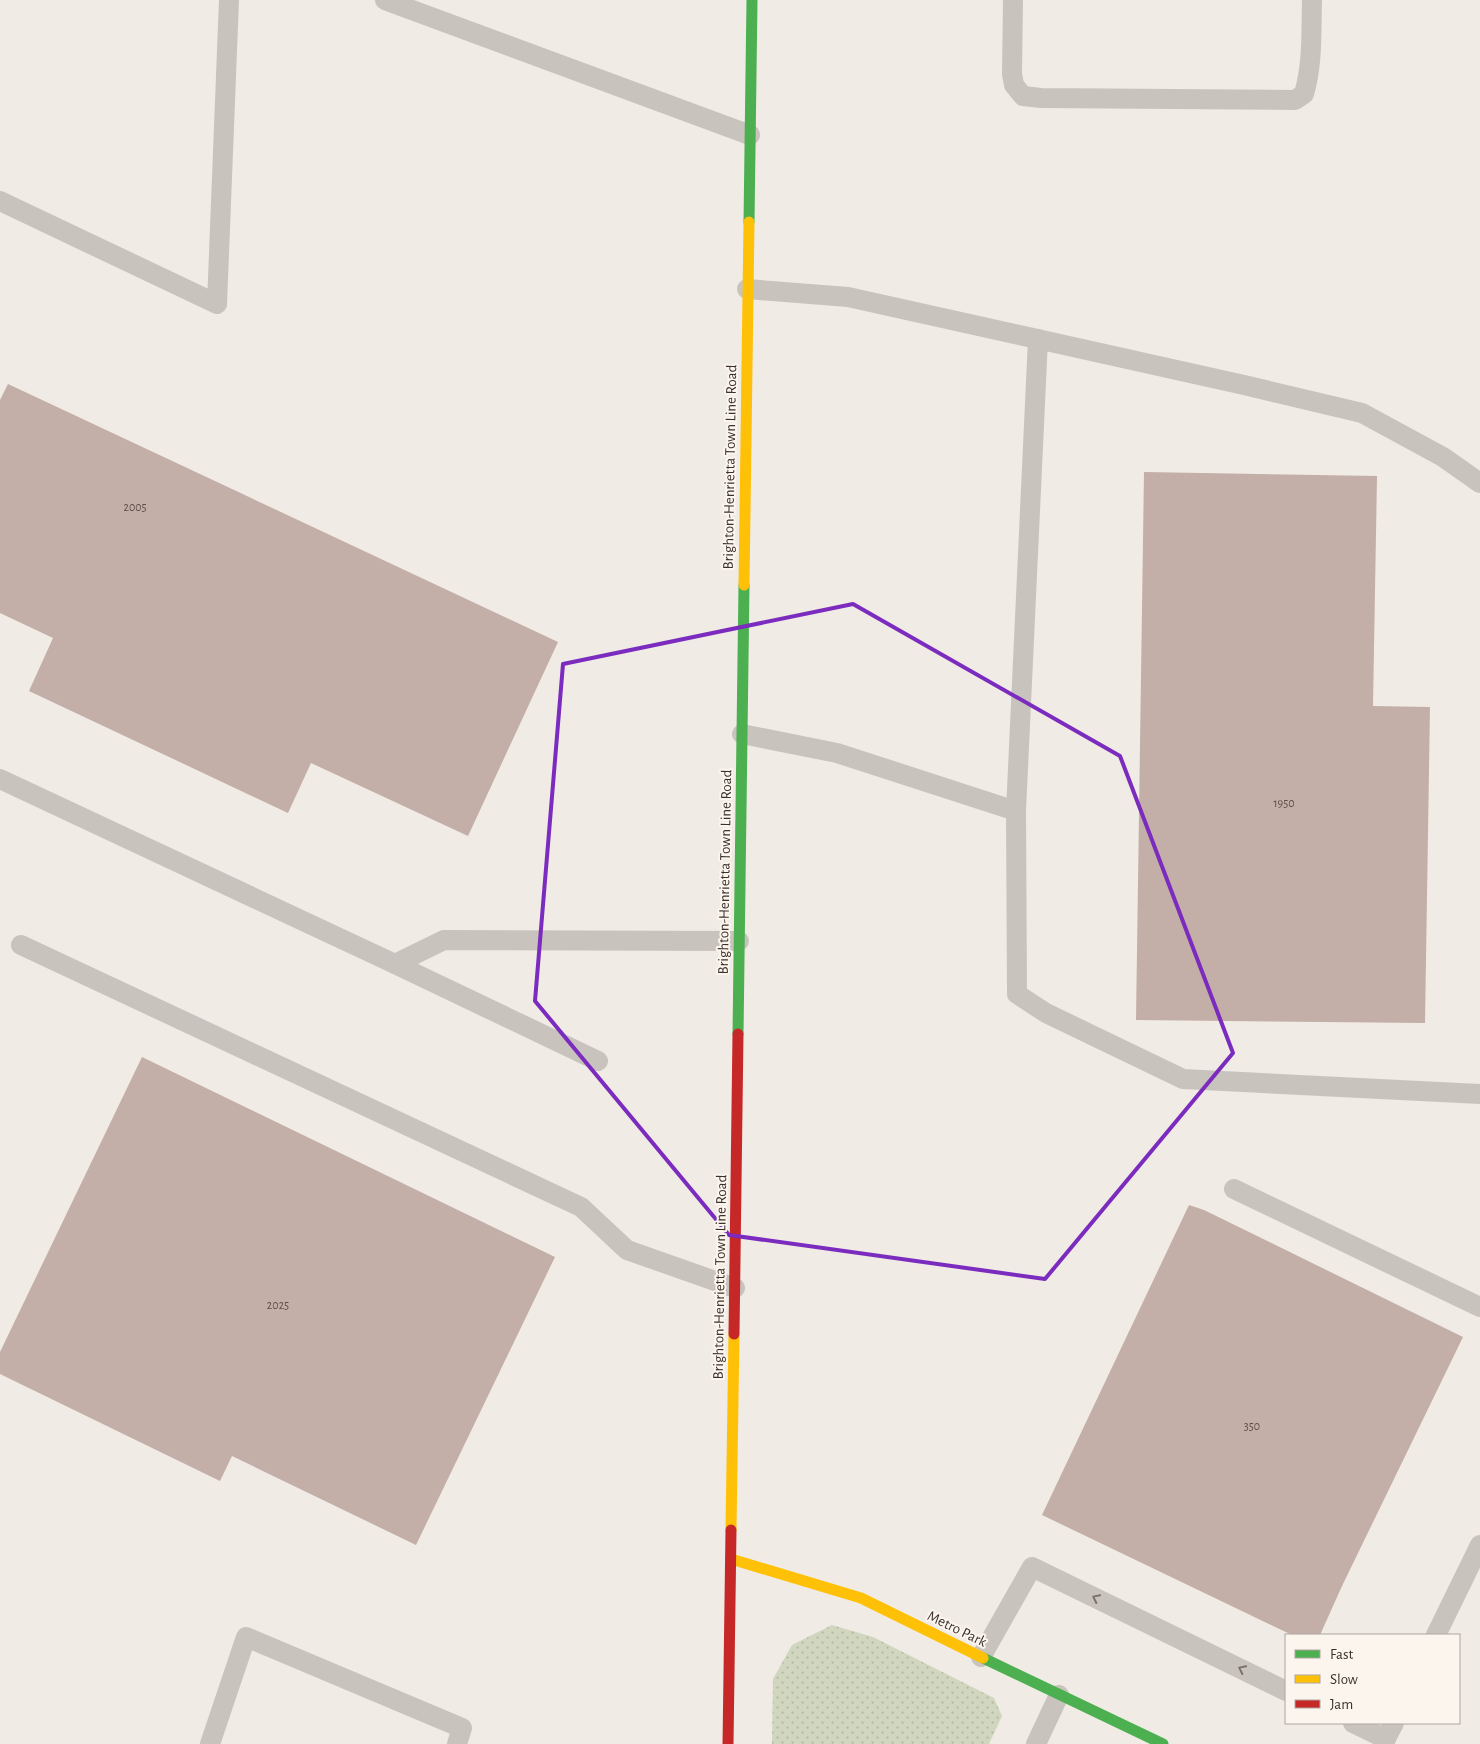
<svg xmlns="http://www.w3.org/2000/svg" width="1480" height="1744" viewBox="0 0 1480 1744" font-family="'Alegreya Sans',sans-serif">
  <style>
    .grass { fill: url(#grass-dots) }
    .building { fill: #c3afa7 }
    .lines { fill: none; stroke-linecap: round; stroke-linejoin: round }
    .lane { stroke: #c9c3be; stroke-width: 20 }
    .fast { stroke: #4caf50; stroke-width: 11 }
    .slow { stroke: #ffc107; stroke-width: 11 }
    .jam { stroke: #c62828; stroke-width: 11 }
    .oneway { stroke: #7b726d }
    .marked { fill: none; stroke: #7b2cbf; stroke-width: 4; stroke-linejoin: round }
    .labels { text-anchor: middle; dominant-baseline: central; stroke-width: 4; stroke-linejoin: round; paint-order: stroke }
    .number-label { font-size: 12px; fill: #5d504a }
    .street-label { font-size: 15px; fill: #3b302b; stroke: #fbf5ee }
  </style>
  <defs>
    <pattern id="grass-dots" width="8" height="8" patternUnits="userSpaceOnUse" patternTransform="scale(1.25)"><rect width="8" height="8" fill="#d1d6bf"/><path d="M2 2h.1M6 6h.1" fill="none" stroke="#b4b8a4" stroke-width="1.8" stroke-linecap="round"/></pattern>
  </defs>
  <rect width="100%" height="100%" fill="#f0ebe5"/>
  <path class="grass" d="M832,1625L873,1637L994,1698L1002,1716L989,1744H772L773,1679L792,1645Z"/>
  <g class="building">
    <path d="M8,384L558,642L468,836L311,763L288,813L29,691L53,638L0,613V400Z"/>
    <path d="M1144,472L1377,476L1373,706L1430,707L1425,1023L1136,1020Z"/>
    <path d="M142,1057L555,1257L416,1545L232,1456L220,1481L0,1374V1352Z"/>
    <path d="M1189,1205L1204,1210L1463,1337L1342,1586L1320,1635H1292L1042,1515Z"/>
  </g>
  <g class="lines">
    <g class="lane">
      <path d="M385,0L750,135"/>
      <path d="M1013,0L1012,74L1014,85L1023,96L1041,98L1295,100L1304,94C1313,63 1311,32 1312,0"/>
      <path d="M0,201L217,304L229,0"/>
      <path d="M747,289L848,297L1244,385L1362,413L1443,457L1480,483"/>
      <path d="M742,734L837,753L1016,811L1017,994L1046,1013L1183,1079L1480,1094"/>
      <path d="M0,779L395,964L598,1061"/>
      <path d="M1016,811L1038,339"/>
      <path d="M21,945L581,1207L627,1250L735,1288"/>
      <path d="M395,964L444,940L739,941"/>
      <path d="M1234,1189L1480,1307"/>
      <path d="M1436,1635L1480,1545"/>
      <path d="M981,1657L1032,1567L1286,1691"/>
      <path d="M1353,1723L1386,1739"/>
      <path d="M210,1744L246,1637L462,1728L457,1744"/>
      <path d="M1036,1744L1059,1695"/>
      <path d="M1383,1744L1394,1723"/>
    </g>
    <g class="fast">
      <path d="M749,222L752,0"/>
      <path d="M738,1034L744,585"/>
      <path d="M983,1658L1163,1744"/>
    </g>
    <g class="slow">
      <path d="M744,585L749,222"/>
      <path d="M731,1530L734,1334"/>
      <path d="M731,1559L861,1598L983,1658"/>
    </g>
    <g class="jam">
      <path d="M734,1334L738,1034"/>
      <path d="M728,1744L731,1530"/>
    </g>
  </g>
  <defs><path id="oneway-chevron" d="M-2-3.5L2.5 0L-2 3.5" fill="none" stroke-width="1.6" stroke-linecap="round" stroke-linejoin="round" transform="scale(1.25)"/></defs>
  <g class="oneway">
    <use href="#oneway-chevron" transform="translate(1096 1598) rotate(-154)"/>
    <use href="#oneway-chevron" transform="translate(1242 1669) rotate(-154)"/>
  </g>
  <path class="marked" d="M853,604L1120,756L1233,1053L1045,1279L729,1235L535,1001L563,664Z"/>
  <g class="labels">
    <g class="number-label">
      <text x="135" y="507">2005</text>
      <text x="1284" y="803">1950</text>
      <text x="278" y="1305">2025</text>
      <text x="1252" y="1426">350</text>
    </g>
    <g class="street-label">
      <text transform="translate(730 467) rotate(-89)">Brighton-Henrietta Town Line Road</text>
      <text transform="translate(725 872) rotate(-89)">Brighton-Henrietta Town Line Road</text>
      <text transform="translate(720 1277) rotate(-89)">Brighton-Henrietta Town Line Road</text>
      <text transform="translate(957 1629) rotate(26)">Metro Park</text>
    </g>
  </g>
  <rect x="1285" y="1634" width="175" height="90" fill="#fbf5ee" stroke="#aea6a0"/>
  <rect x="1295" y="1650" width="25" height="8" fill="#4caf50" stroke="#aea6a0"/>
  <text x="1330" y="1659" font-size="15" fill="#3b302b">Fast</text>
  <rect x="1295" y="1675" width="25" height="8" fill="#ffc107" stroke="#aea6a0"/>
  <text x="1330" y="1684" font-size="15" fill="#3b302b">Slow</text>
  <rect x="1295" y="1700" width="25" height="8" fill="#c62828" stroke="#aea6a0"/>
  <text x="1330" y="1709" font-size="15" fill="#3b302b">Jam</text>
</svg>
